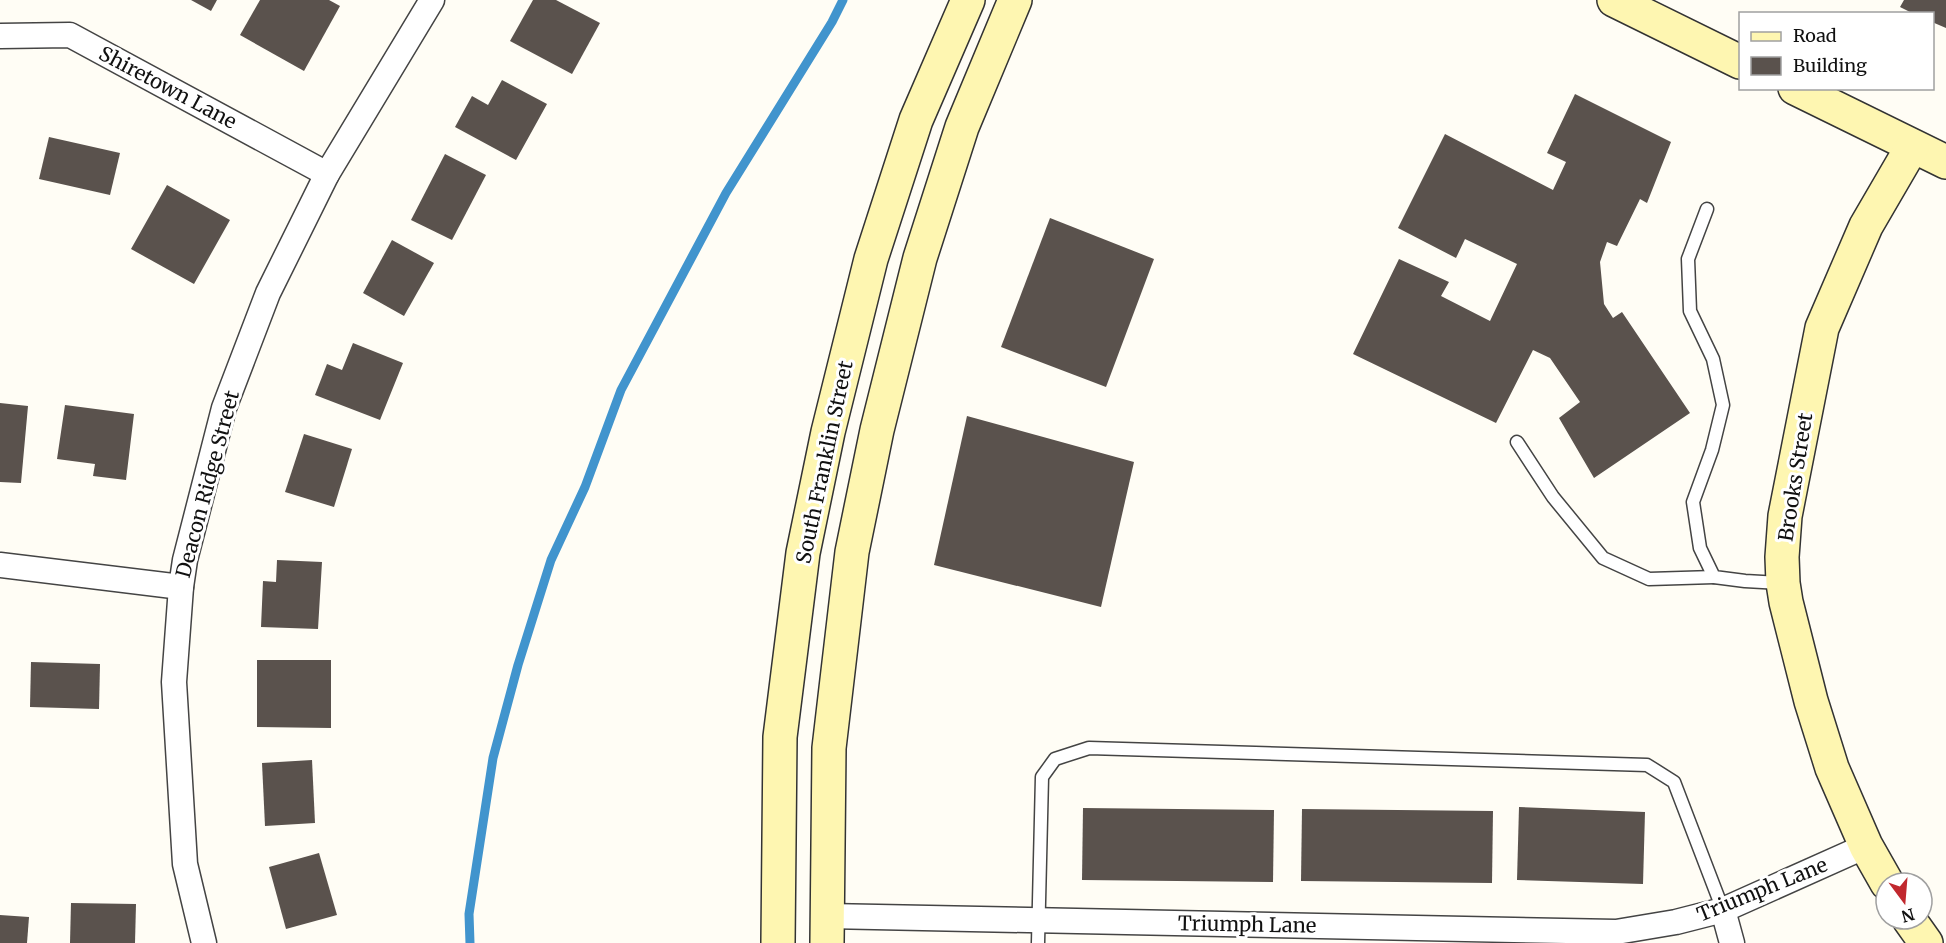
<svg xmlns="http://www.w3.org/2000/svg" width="1946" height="943" viewBox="0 0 1946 943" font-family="Merriweather,serif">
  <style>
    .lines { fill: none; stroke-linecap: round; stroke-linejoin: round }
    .stream { stroke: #4194cd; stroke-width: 9 }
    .building { fill: #5a524d }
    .lane-casing { stroke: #444; stroke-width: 15 }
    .street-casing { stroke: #444; stroke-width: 27 }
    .secondary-casing { stroke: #333; stroke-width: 36 }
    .lane { stroke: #fff; stroke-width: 12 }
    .street { stroke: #fff; stroke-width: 24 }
    .secondary { stroke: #fef6b1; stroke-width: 33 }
    .labels { text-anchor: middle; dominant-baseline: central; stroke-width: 6; stroke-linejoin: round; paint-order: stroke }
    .street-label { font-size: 20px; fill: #111; stroke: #fff }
  </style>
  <rect width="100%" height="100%" fill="#fffdf5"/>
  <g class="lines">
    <path class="stream" d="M470,943L469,914L493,758L518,665L551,560L585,487L621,390L726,193L832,22L843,0"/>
  </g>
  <g class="building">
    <path d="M191,0H217L211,11Z"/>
    <path d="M260,0H329L340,6L304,71L240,35Z"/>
    <path d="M533,0H556L600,23L572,74L510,41Z"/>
    <path d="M1904,0H1946V28L1932,22V14H1914L1900,7Z"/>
    <path d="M502,80L547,104L516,160L455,127L472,96L488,105Z"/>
    <path d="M1575,94L1671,142L1647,203L1640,199L1617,246L1607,242L1600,262L1604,304L1613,318L1622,312L1690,413L1594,478L1559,418L1580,402L1550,358L1533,350L1496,423L1353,354L1399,259L1449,282L1441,296L1490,321L1517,264L1465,239L1456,258L1398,228L1445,134L1553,190L1566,162L1547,153Z"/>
    <path d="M49,137L120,153L110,195L39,179Z"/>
    <path d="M445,154L486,175L452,240L411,220Z"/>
    <path d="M167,185L230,220L194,284L131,249Z"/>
    <path d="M1050,218L1154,259L1106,387L1001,347Z"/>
    <path d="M392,240L434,263L404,316L363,293Z"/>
    <path d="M353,343L403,363L380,420L315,395L327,364L342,370Z"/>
    <path d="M0,403L28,406L21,483L0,482Z"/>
    <path d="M65,405L134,414L126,480L93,476L95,464L57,459Z"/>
    <path d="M967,416L1134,462L1101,607L934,565Z"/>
    <path d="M304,434L352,449L334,507L285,492Z"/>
    <path d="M277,560L322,562L318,629L261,627L263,581L276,582Z"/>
    <path d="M257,660H331V728L257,727Z"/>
    <path d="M31,662L100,664L99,709L30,707Z"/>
    <path d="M312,760L315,823L265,826L262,763Z"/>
    <path d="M1519,807L1645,812L1643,884L1517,880Z"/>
    <path d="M1083,808L1274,810L1273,882L1082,880Z"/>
    <path d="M1302,809L1493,811L1492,883L1301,881Z"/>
    <path d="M319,853L337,915L286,929L269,867Z"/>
    <path d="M71,903L136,904L135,943H70Z"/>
    <path d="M0,915L29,917L27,943H0Z"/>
  </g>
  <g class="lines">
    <g class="lane-casing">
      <g id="lane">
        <path d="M1707,209L1688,259L1690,311L1713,359L1723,405L1712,450L1693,502L1700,548L1714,577L1745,581L1782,583"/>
        <path d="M1517,442L1553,497L1603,558L1649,579L1714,577"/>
        <path d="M1038,943L1042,777L1055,759L1089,748L1647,765L1674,782L1723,910"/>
      </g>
    </g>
    <g class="street-casing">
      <g id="street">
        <path d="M0,36L70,35L327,174"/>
        <path d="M0,565L181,587"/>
        <path d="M1723,910L1732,943"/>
        <path d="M827,916L1616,932L1676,922L1723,910L1866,846"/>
        <path d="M204,943L185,864L174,682L181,587L185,560L224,408L268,293L327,174L432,0"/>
      </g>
    </g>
    <g class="secondary-casing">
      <g id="secondary">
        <path d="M1614,0L1740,62"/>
        <path d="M1795,88L1946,162"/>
        <path d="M1887,883L1866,846L1832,768L1811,701L1786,602L1783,583L1782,557L1785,516L1822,328L1866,226L1912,147"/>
        <path d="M1909,919L1926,943"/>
        <path d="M778,943L780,737L803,553L828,432L871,259L916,120L968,0"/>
        <path d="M827,943L829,748L852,552L877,430L920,258L962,127L1015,0"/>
      </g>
    </g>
    <use href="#lane" class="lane"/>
    <use href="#street" class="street"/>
    <use href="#secondary" class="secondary"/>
  </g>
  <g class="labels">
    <g class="street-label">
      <text transform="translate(168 87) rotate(28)">Shiretown Lane</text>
      <text transform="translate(824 462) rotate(-78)">South Franklin Street</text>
      <text transform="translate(1795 477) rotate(-81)">Brooks Street</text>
      <text transform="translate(207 484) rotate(-75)">Deacon Ridge Street</text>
      <text transform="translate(1762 889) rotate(-22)">Triumph Lane</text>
      <text transform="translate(1247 924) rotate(1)">Triumph Lane</text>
    </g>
  </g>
  <rect x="1739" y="12" width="195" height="78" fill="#ffffff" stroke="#a0a0a0" stroke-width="1.5"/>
  <rect x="1751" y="32" width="30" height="9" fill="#fef6b1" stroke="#a0a0a0" stroke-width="1.5"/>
  <text x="1793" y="42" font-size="18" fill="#111111">Road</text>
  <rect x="1751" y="57" width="30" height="18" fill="#5a524d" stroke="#a0a0a0" stroke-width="1.5"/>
  <text x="1793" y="72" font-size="18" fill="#111111">Building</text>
  <g transform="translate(1904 901) rotate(164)"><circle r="28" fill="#ffffff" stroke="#a0a0a0" stroke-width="1.5"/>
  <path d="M0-4.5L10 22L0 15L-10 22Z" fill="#c1282e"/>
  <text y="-9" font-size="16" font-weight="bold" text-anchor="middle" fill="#111111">N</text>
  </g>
</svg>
